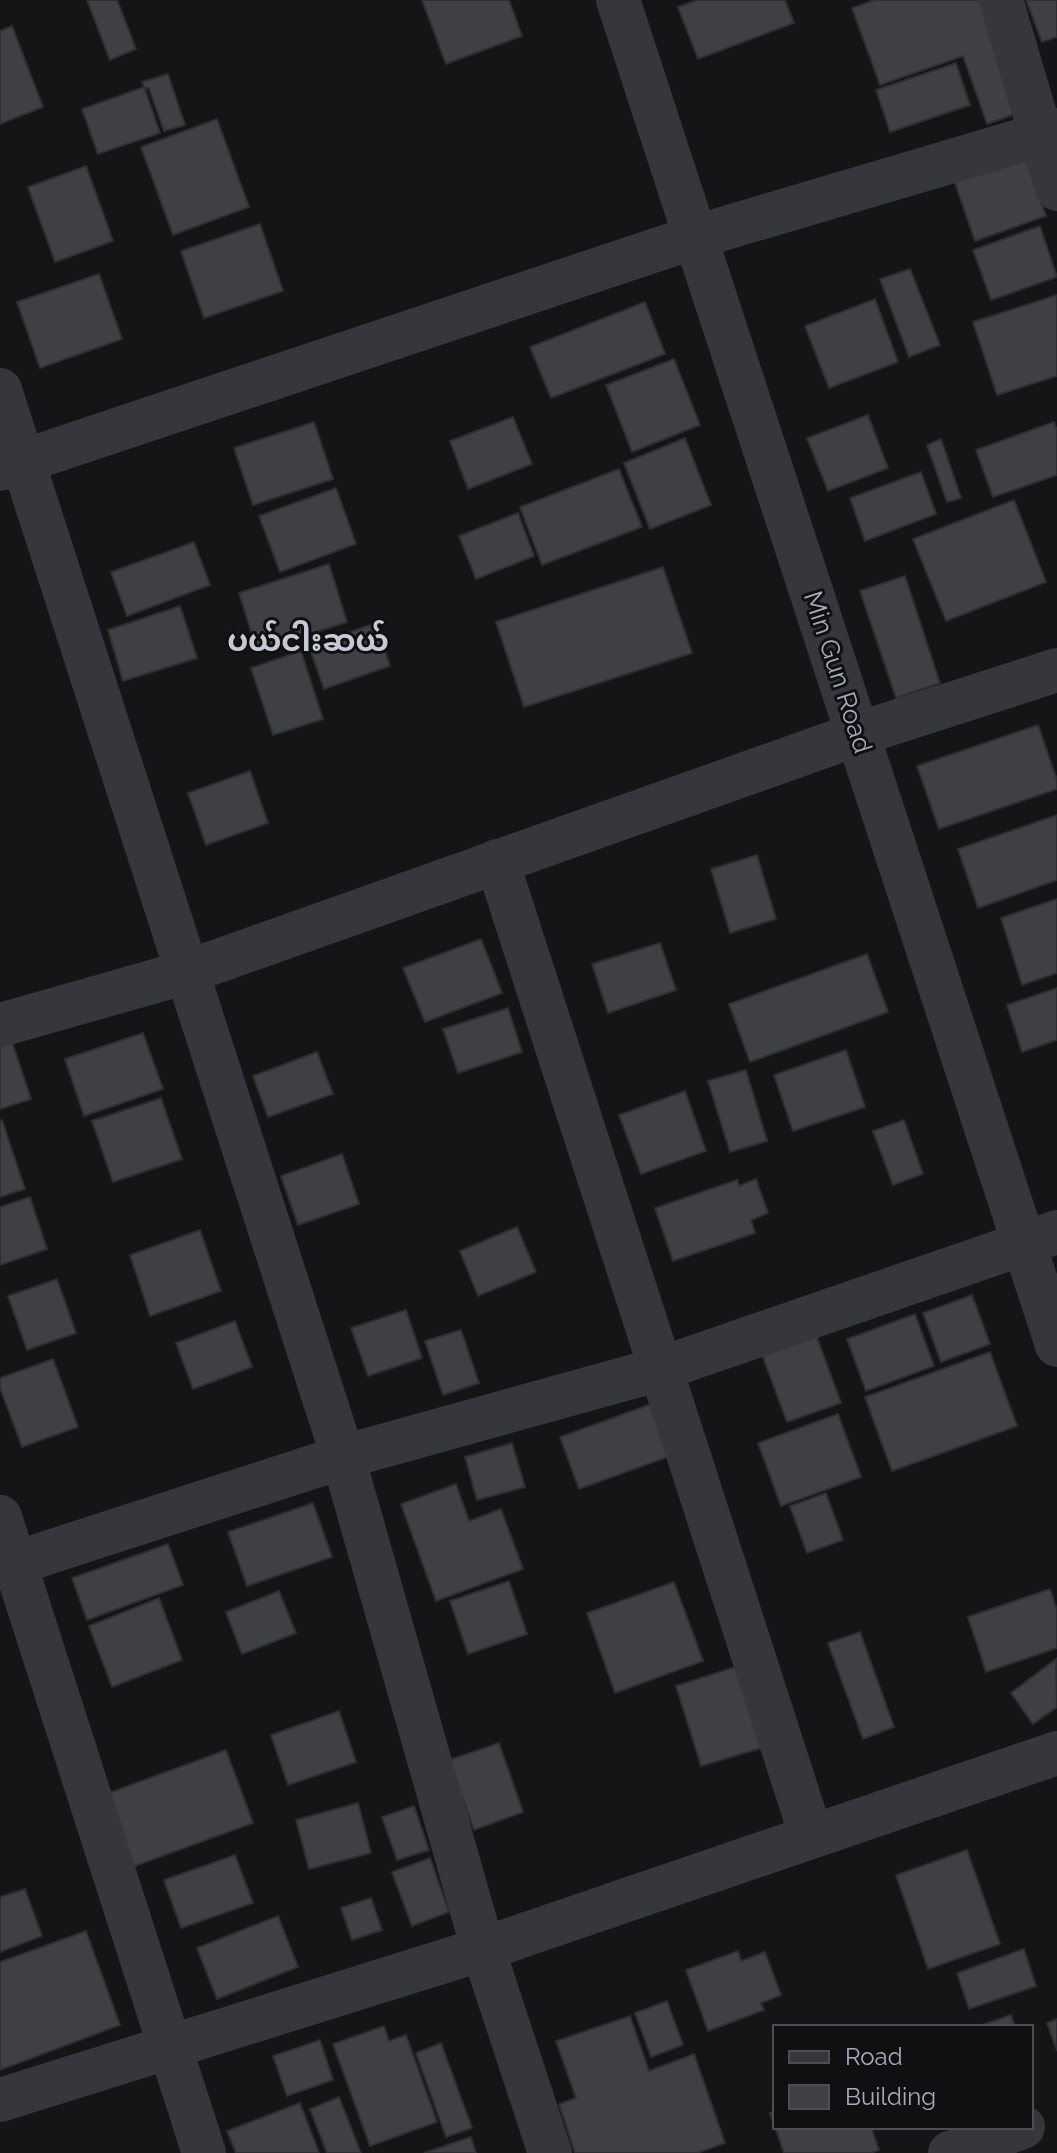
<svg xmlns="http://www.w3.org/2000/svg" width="1057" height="2153" viewBox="0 0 1057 2153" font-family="Raleway,'Noto Sans Myanmar',sans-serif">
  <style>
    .building { fill: #3f4044; stroke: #2f2f33; stroke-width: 2 }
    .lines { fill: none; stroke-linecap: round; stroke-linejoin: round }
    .minor { stroke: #36373c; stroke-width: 44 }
    .labels { text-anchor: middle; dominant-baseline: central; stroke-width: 6; stroke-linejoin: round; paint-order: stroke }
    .street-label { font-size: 26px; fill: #a6abb8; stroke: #101012 }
    .quarter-label { font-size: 30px; font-weight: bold; fill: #c7cad4; stroke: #101012 }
  </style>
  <rect width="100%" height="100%" fill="#151517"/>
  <g class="building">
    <path d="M87,0H117L136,49L110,60Z"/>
    <path d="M422,0H509L522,36L446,64Z"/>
    <path d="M697,0H785L794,23L698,59L678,7Z"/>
    <path d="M874,0H985L1024,111L987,124L963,56L880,85L852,8Z"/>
    <path d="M1026,0H1057V37L1042,42Z"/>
    <path d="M12,26L43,107L0,124V31Z"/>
    <path d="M956,63L970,105L890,132L876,90Z"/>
    <path d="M168,74L185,125L164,131L149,88L145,89L142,82Z"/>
    <path d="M144,87L160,133L98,154L82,109Z"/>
    <path d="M217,119L249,207L173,235L141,147Z"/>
    <path d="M1024,155L1046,216L975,241L954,180Z"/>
    <path d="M86,166L113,241L55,262L28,187Z"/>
    <path d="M260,224L283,291L204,318L181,251Z"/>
    <path d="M1040,226L1057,277L991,300L973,250Z"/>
    <path d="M910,269L940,345L909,357L880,279Z"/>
    <path d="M99,274L122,339L40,368L17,302Z"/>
    <path d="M1057,295V376L997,395L973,322Z"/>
    <path d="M875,299L898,362L829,388L805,326Z"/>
    <path d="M645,302L665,354L551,398L530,347Z"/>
    <path d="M674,359L700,425L632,452L606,385Z"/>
    <path d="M868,415L888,468L828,491L807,438Z"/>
    <path d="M513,417L532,464L468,489L450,441Z"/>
    <path d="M314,422L333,479L253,505L234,448Z"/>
    <path d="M1054,422L1057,431V475L993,497L976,450Z"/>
    <path d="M685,438L711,505L650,529L624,463Z"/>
    <path d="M941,439L961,498L947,502L927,445Z"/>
    <path d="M619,469L642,527L542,565L520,507Z"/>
    <path d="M921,472L936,514L865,541L850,498Z"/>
    <path d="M336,488L356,544L280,572L259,516Z"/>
    <path d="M1014,500L1046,582L946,621L913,539Z"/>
    <path d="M518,513L534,556L476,579L459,536Z"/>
    <path d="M194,542L210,585L127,616L111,572Z"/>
    <path d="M329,564L347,622L257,651L239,593Z"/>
    <path d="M663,567L692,653L524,707L496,622Z"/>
    <path d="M905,576L940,683L896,698L860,591Z"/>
    <path d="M180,606L197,658L123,681L108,630Z"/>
    <path d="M376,623L390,666L324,689L309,646Z"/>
    <path d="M301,651L323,719L273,735L251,668Z"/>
    <path d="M1038,725L1057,780V789L939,829L917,766Z"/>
    <path d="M250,771L268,823L206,845L188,793Z"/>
    <path d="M1057,815V880L978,908L958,849Z"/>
    <path d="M757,855L776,919L730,933L711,869Z"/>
    <path d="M1057,899V973L1022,985L1001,918Z"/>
    <path d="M481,939L502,993L425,1022L403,968Z"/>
    <path d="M660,943L676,990L608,1013L592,964Z"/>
    <path d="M867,954L888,1012L750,1062L729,1004Z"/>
    <path d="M1057,988V1040L1022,1052L1007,1005Z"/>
    <path d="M508,1008L522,1052L458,1073L443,1029Z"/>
    <path d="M143,1033L163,1089L84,1116L65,1059Z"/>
    <path d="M12,1042L31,1099L0,1109V1046Z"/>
    <path d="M846,1050L865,1107L793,1131L774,1075Z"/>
    <path d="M317,1052L333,1094L268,1117L253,1076Z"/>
    <path d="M746,1070L767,1141L730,1152L708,1081Z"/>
    <path d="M685,1091L706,1151L641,1174L619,1115Z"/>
    <path d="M161,1098L182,1159L113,1182L92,1121Z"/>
    <path d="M2,1120L25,1189L0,1197V1121Z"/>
    <path d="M904,1120L923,1174L893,1185L873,1131Z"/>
    <path d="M342,1154L359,1204L298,1225L281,1176Z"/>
    <path d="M756,1179L768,1213L751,1220L755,1233L673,1261L655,1208L737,1180L739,1186Z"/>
    <path d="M30,1197L47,1249L0,1265V1207Z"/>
    <path d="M517,1227L536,1272L478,1296L460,1251Z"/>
    <path d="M200,1230L221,1291L150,1316L130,1255Z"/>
    <path d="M57,1279L76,1333L27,1350L8,1296Z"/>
    <path d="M972,1295L990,1344L941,1362L923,1313Z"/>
    <path d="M406,1310L422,1358L368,1376L351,1328Z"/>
    <path d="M915,1314L934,1366L866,1391L847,1339Z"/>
    <path d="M235,1321L252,1367L193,1389L176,1343Z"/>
    <path d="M812,1324L841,1403L787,1422L758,1344Z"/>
    <path d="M461,1330L479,1383L443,1395L425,1341Z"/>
    <path d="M990,1352L1017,1426L892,1471L865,1397Z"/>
    <path d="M53,1359L78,1427L22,1447L0,1388V1378Z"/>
    <path d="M654,1403L673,1455L579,1489L560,1437Z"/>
    <path d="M838,1414L861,1477L781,1506L758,1443Z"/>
    <path d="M512,1443L525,1487L477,1500L465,1457Z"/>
    <path d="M456,1484L469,1521L501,1509L523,1569L436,1601L401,1504Z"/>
    <path d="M826,1493L843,1540L807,1553L790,1506Z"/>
    <path d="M313,1503L332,1557L247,1586L228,1532Z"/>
    <path d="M168,1544L183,1585L87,1620L72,1578Z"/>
    <path d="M509,1581L527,1634L468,1654L450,1601Z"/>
    <path d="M674,1582L703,1661L615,1693L587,1613Z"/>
    <path d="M1050,1589L1057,1610V1648L986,1672L968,1617Z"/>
    <path d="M279,1591L296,1633L242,1654L226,1612Z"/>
    <path d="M159,1598L182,1660L112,1687L89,1626Z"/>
    <path d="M860,1632L894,1727L863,1739L828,1643Z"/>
    <path d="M1056,1659L1057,1707L1033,1724L1011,1693Z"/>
    <path d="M735,1667L761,1748L701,1766L676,1686Z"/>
    <path d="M339,1711L356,1762L288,1785L271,1735Z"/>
    <path d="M499,1743L523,1812L474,1830L449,1760Z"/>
    <path d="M226,1750L253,1823L132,1867L106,1794Z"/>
    <path d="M358,1803L371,1853L309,1869L296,1820Z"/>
    <path d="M414,1806L429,1850L397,1860L382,1817Z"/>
    <path d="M967,1850L1000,1944L928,1969L896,1875Z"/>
    <path d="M235,1855L253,1903L181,1928L164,1880Z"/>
    <path d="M430,1858L449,1912L412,1926L392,1872Z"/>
    <path d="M25,1889L42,1936L0,1952V1897Z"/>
    <path d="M371,1898L382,1930L352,1940L341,1908Z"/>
    <path d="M278,1916L298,1967L217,1999L197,1948Z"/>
    <path d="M86,1931L120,2025L0,2070V1962Z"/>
    <path d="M1024,1949L1036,1986L969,2009L957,1973Z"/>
    <path d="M738,1951L741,1961L765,1952L781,1995L761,2003L764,2010L708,2031L686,1970Z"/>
    <path d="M667,2001L683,2045L651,2057L635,2013Z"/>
    <path d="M1011,2015L1015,2027H976Z"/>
    <path d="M630,2016L649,2071L694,2054L725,2143L697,2153H575L559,2104L576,2098L556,2041Z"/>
    <path d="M1057,2019V2051L1047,2023Z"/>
    <path d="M384,2026L389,2041L406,2035L437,2122L370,2146L333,2044Z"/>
    <path d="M320,2040L333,2080L287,2096L273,2056Z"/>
    <path d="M441,2043L472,2128L446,2137L416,2053Z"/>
    <path d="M339,2097L361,2153H327L310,2109Z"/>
    <path d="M300,2103L319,2153H236L227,2131Z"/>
    <path d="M775,2111V2127H871L879,2150L871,2153H784L770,2113Z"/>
    <path d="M471,2137L476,2153H424Z"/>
  </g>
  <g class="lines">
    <g class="minor">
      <path d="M618,0L1057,1345"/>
      <path d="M1001,0L1057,189"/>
      <path d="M0,390L343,1457L483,1949L550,2153"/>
      <path d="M0,469L695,237L1057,130"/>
      <path d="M497,861L811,1835"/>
      <path d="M0,1025L187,972L858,734L1057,670"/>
      <path d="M0,1517L204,2153"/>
      <path d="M0,1568L343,1457L660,1369L1057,1232"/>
      <path d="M0,2100L483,1949L1057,1753"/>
      <path d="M950,2153L1023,2127"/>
    </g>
  </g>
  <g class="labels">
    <g class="street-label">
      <text transform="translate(838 672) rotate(72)">Min Gun Road</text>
    </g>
    <g class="quarter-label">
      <text x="308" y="640">ပယ်ငါးဆယ်</text>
    </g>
  </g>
  <rect x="773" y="2025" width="260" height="104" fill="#101012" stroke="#4c4e54" stroke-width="2"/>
  <rect x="789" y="2051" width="40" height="12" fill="#36373c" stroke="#4c4e54" stroke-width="2"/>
  <text x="845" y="2065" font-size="24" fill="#a6abb8">Road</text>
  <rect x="789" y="2085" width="40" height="24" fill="#3f4044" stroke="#4c4e54" stroke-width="2"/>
  <text x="845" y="2105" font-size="24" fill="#a6abb8">Building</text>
</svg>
